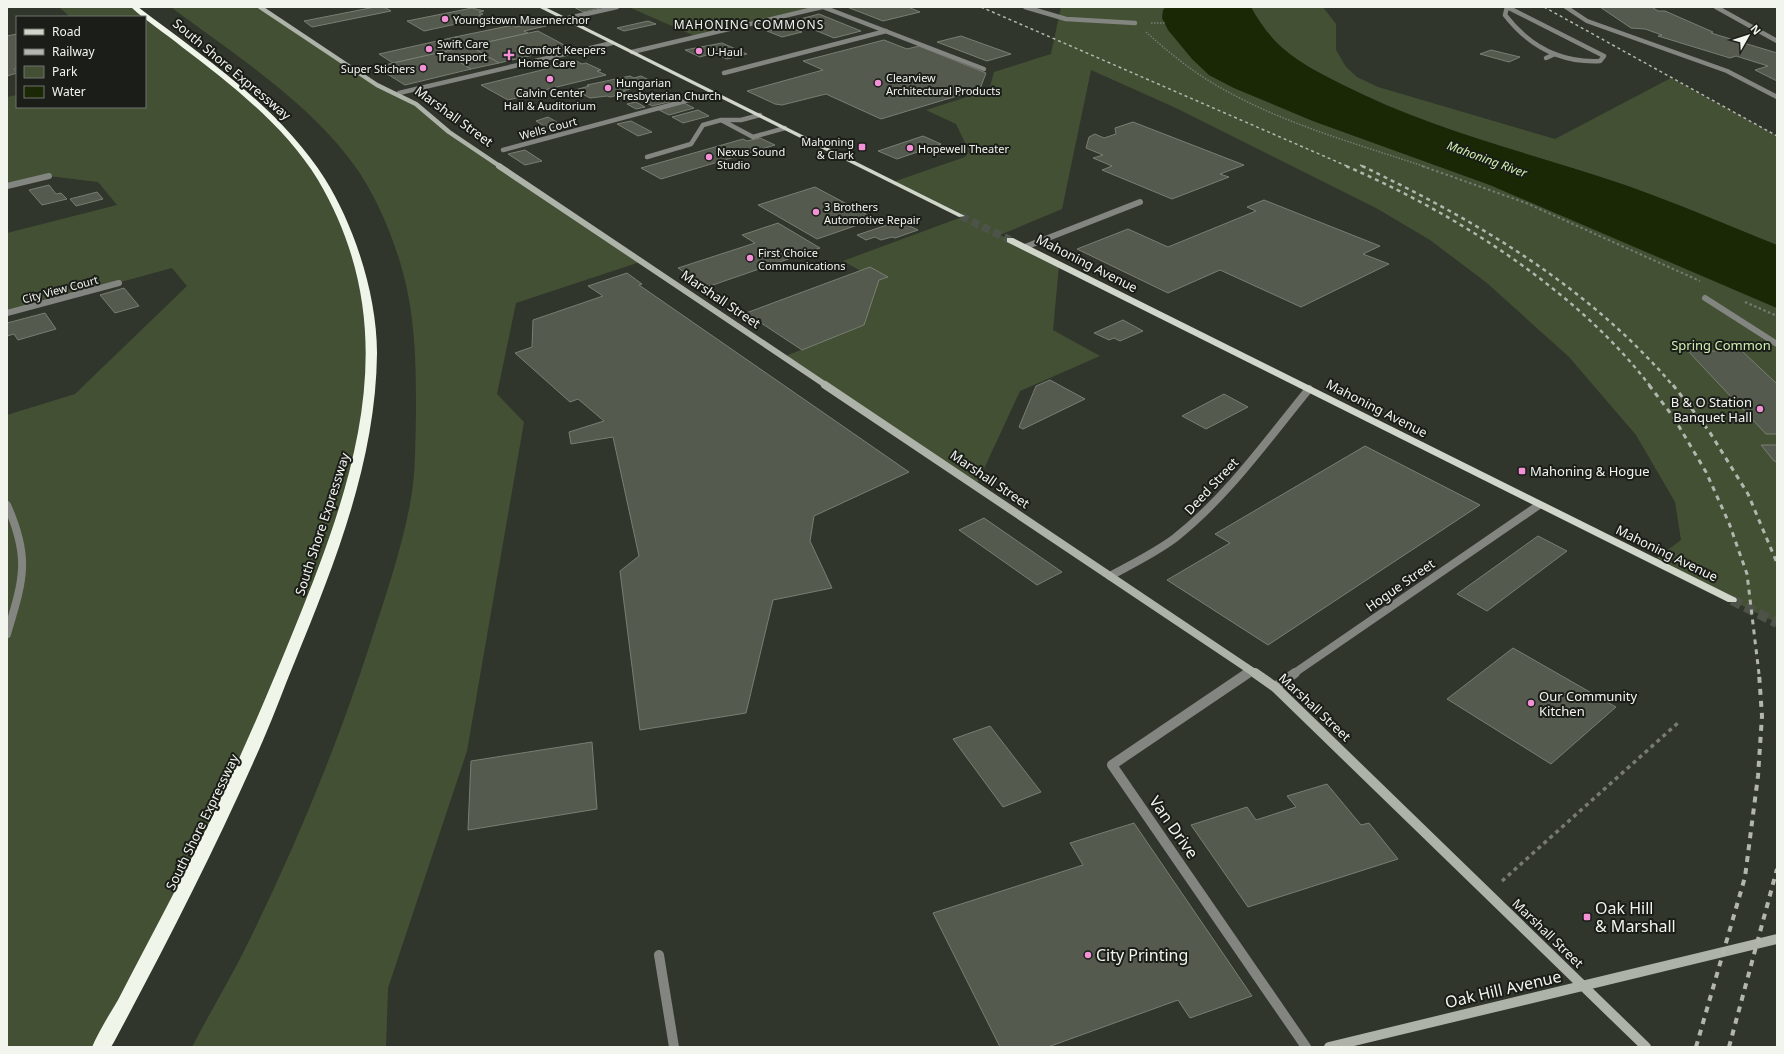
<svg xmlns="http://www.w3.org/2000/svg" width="1784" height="1054" viewBox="0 0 1784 1054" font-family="'Noto Sans',sans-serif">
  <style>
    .green { fill: #435034 }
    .water { fill: #1a2805 }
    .building { fill: #545a4e; stroke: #787e72 }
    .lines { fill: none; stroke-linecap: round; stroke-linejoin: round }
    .primary-tunnel-far1 { stroke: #4e5349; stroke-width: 8; stroke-dasharray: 8 4; stroke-linecap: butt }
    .primary-tunnel { stroke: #4e5349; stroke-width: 10; stroke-dasharray: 10 5; stroke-linecap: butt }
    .path-far2 { stroke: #777b72; stroke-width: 1.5; stroke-dasharray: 1.5 1.5; stroke-linecap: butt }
    .path-far1 { stroke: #777b72; stroke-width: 2; stroke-dasharray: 2.5 2.5; stroke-linecap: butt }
    .path { stroke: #777b72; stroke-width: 3.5; stroke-dasharray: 4 4; stroke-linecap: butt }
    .lane-far3 { stroke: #828580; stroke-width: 4.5 }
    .lane-far2 { stroke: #828580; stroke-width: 6 }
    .lane-far1 { stroke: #828580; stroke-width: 8 }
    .lane { stroke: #828580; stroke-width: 10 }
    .street-far3 { stroke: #828580; stroke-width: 4.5 }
    .street-far2 { stroke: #828580; stroke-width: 6 }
    .street-far1 { stroke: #828580; stroke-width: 8 }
    .street { stroke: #828580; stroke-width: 10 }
    .secondary-far3 { stroke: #aeb3aa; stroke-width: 4.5 }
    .secondary-far2 { stroke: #aeb3aa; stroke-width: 6 }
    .secondary-far1 { stroke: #aeb3aa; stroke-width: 8 }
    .secondary { stroke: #aeb3aa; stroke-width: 10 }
    .primary { fill: #d1d6cb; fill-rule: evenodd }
    .highway { fill: #eff6e9; fill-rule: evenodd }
    .rail-far3 { stroke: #b2b6ae; stroke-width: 1.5; stroke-dasharray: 3 3; stroke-linecap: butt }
    .rail-far2 { stroke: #b2b6ae; stroke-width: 2.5; stroke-dasharray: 4 4; stroke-linecap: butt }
    .rail-far1 { stroke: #b2b6ae; stroke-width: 3; stroke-dasharray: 5 5; stroke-linecap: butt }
    .rail { stroke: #b2b6ae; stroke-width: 4; stroke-dasharray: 6 6; stroke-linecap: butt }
    .poi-dot { fill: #f391d6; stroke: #1a1d18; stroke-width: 1.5 }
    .labels { text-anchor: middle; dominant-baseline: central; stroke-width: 4; stroke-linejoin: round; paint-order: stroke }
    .far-poi-label { font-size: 11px; fill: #f2f5ee; stroke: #1a1d18; text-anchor: start }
    .far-street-label { font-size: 11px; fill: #f2f5ee; stroke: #1a1d18 }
    .far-neighbourhood-label { font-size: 12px; letter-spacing: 1px; fill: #f2f5ee; stroke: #1a1d18 }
    .far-water-label { font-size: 12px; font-style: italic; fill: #d1f0b1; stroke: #1a1d18 }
    .street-label { font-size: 13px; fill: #f2f5ee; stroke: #1a1d18 }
    .park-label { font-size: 13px; fill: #d0eeb0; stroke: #1a1d18 }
    .poi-label { font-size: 13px; fill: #f2f5ee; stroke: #1a1d18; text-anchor: start }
    .near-street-label { font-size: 16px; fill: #f2f5ee; stroke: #1a1d18 }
    .near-poi-label { font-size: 16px; fill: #f2f5ee; stroke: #1a1d18; text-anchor: start }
  </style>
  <rect width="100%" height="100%" fill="#31362c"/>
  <g class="green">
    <path d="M59,7H134L224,78L283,130L321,178L351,244L364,290L371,395L340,522L253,747L101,1047H7V415L75,394L187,286L172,268L7,313V233L117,205L98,182L49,176L7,186V97L17,95V107H145V17H70Z"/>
    <path d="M171,7H260L377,85L399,93L449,132L640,262L516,303L497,394L524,422L467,751L388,988L386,1047H192C210,1012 231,978 248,943C296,845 338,744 371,641C385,598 402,548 410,504C416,474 415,445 416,415C416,383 416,351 412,320C407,272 387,216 361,175C316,106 236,56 171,7Z"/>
    <path d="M634,7H822L697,37L631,8Z"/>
    <path d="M1061,7H1166L1163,10L1209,75L1234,88L1313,121L1490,185L1777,308V623L1653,561L1681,540L1675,502L1636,435L1569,357L1487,283L1430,240L1376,208L1176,108L1091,70L1062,209L1000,235L1059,265L1053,330L1100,356L1020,391L976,486L783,357L864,325L879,280L887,277L861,271L843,261L962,217L893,182L965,157L969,151L956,124L926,110L989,90L994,72L1051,54Z"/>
    <path d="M1251,7H1323L1336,24V50L1346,67L1357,77L1378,87L1555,139L1671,78L1777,136V245C1727,225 1676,203 1625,185C1530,153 1431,130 1341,84C1318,72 1293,60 1275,41C1266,31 1257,19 1251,7Z"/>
  </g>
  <path class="water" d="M1166,7H1251C1257,19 1266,31 1275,41C1293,60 1318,72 1341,84C1431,130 1530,153 1625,185C1676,203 1727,225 1777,245V308L1490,185L1313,121L1234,88L1209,75L1192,59L1168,30L1162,18L1163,10Z"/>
  <g class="building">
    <path d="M375,7H384L391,11L312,27L304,21Z"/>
    <path d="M574,7H604L583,12Z"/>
    <path d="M847,7H908L920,12L883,21Z"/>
    <path d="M1600,7H1652L1658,11H1665L1713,32L1711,33L1777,53V81L1755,70L1768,66L1736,56L1730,58L1658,36L1662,35L1645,29L1631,28Z"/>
    <path d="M472,8L484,11L479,12L483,14L479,15L484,18L424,31L407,21Z"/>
    <path d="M819,14L861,31L834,38L793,21Z"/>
    <path d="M648,21L656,24L624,31L617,28Z"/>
    <path d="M538,22L546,26L524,31L528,33L470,46L455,37L513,25L516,27Z"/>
    <path d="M787,26L802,32L782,37L767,31Z"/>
    <path d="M538,31L568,47L499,63L470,46Z"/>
    <path d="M17,34V68L14,69L17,73L7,76V36Z"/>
    <path d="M961,36L1011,54L987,61L937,42Z"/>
    <path d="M455,37L470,46L393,63L379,54Z"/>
    <path d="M884,40L907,49L919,46L986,73L980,89L881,119L826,94L782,105L775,104L747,91L823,70L803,61Z"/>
    <path d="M722,43L747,54L727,59L713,53L700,57L685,50Z"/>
    <path d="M470,46L499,63L471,69L442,52Z"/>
    <path d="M1491,50L1520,57L1509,62L1480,54Z"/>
    <path d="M442,52L471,69L405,85L376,67Z"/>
    <path d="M574,60L582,64L586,63L601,70L597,71L606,75L528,94L529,95L508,100L481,85L550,68L547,66Z"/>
    <path d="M630,76L634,78L641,76L649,80L642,82L647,84L623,91L627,93L610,97L607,96L590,98L575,90L589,86L587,85Z"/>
    <path d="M668,95L677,100L652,106L643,101Z"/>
    <path d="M636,102L645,107L636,109L627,104Z"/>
    <path d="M684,103L694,108L669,115L659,110Z"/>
    <path d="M698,110L709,116L683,123L672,117Z"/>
    <path d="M548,117L567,128L554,132L536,121Z"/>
    <path d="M631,121L652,132L638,136L617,124Z"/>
    <path d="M1133,122L1244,165L1220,174L1229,177L1172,199L1102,170L1112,166L1093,158L1103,155L1086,148L1089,137L1095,134L1104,138L1116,134L1115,128Z"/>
    <path d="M923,136L941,144L897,159L878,151Z"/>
    <path d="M760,138L775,145L661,179L641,168L743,139L747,141Z"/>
    <path d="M525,150L542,161L525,165L508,154Z"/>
    <path d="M49,185L56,194L61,193L67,199L42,205L29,190Z"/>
    <path d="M815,187L875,219L817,239L758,205Z"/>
    <path d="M97,192L103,199L76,206L70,199Z"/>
    <path d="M1264,200L1380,246L1363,254L1389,264L1301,307L1220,270L1168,293L1077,249L1128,229L1168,247L1256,211L1247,207Z"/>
    <path d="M899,221L918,230L895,238L892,237L881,240L875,237L866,240L857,235Z"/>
    <path d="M778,223L820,248L707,287L678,268L755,243L742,235Z"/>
    <path d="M870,267L888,277L879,280L864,325L802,350L746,313Z"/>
    <path d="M627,273L642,284L639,285L909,472L814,516L810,541L832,588L773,600L746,713L640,730L620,571L639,556L613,437L571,444L569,432L604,421L578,399L570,402L515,353L532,347L533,320L603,296L588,286Z"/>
    <path d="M124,288L139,306L115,313L100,295Z"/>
    <path d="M45,313L56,329L18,340L14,334L7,336V323Z"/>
    <path d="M1123,320L1143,331L1120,341L1114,338L1109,340L1094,333Z"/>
    <path d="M1688,351H1742L1777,384V434H1766Z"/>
    <path d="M1050,380L1085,399L1023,429L1019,427L1036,386Z"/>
    <path d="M1224,394L1248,407L1206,429L1182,416Z"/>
    <path d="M1761,445H1777V462L1774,461Z"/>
    <path d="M1365,446L1480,505L1268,645L1167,580L1230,543L1215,534Z"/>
    <path d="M984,518L1062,572L1037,585L959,530Z"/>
    <path d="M1538,536L1567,551L1487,611L1457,594Z"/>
    <path d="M1513,648L1616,707L1551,764L1447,699Z"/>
    <path d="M990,726L1041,792L1003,807L953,739Z"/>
    <path d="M592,742L597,809L468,830L471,761Z"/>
    <path d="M1327,784L1361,825L1369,823L1398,859L1248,907L1191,825L1247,807L1256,820L1296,807L1287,796Z"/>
    <path d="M1134,823L1252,996L1190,1018L1178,1000L1048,1047H1000L933,913L1083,865L1070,843Z"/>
  </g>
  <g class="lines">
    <path class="primary-tunnel-far1" d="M961,216L1010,240"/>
    <path class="primary-tunnel" d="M1732,600L1777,623"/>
    <g class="path-far2">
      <path d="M1151,23H1165"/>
      <path d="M1146,32C1165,49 1184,65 1206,79C1273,121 1351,142 1426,167"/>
    </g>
    <g class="path-far1">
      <path d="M1422,166L1526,203L1700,281"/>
      <path d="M1745,302L1777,316"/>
    </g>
    <path class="path" d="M1502,881L1679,722"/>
    <g class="lane-far3">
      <path d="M823,7L984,69"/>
      <path d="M1025,7L1066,19L1135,23"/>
      <path d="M1507,7L1604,56L1600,61C1561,63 1529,46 1505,15Z"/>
      <path d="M1566,7L1587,21L1727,71L1777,97"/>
      <path d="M1716,7L1777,41"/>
      <path d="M564,19L617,7"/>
      <path d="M1546,58L1555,54"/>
      <path d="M724,73L886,31"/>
      <path d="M760,115L741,120H721L753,137L785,128"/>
      <path d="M503,150L715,93"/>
      <path d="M647,157L691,144L703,125L721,120"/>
    </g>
    <g class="lane-far2">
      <path d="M1025,247L1140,202"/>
      <path d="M1705,298L1777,344"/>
      <path d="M7,313L119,283"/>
    </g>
    <g class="lane-far1">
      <path d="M1110,576C1132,564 1155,553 1175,538C1228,496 1267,440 1309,389"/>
      <path d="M1246,674L1251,671"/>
    </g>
    <path class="lane" d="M1248,673L1112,765L1306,1047"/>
    <g class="street-far3">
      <path d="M632,52L822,7"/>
      <path d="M399,93L612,43"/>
    </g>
    <path class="street-far2" d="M7,186L49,176"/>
    <g class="street-far1">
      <path d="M7,505C31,559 23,580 7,634"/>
      <path d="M1293,674L1539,505"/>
    </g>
    <g class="street">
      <path d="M1275,687L1295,673"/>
      <path d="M659,955L674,1047"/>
    </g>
    <path class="secondary-far3" d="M260,7L377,85L416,104L449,132L501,167"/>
    <path class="secondary-far2" d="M499,166L827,386"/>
    <path class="secondary-far1" d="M825,385L1256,674"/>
    <g class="secondary">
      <path d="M1255,673L1275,687L1646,1047"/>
      <path d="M1329,1047L1777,939"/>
    </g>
    <g class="primary">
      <path d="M538,7H545L965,216L959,217Z"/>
      <path d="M1007,238H1013L1736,598L1737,600L1736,602H1728L1007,242Z"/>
    </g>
    <path class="highway" d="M131,7H138C205,58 279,107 325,179C355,227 377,296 377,353C376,461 335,563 295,661C284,687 275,713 264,738C219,842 167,943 114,1042L111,1047H92C99,1031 109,1015 118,1000C138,961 159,922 179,883C222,800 260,714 295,627C355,479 407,331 318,180C285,126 232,85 182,47C165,33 146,21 131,7Z"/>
    <g class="rail-far3">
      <path d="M981,7L1349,167"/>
      <path d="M1544,7L1777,136"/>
      <path d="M1360,165L1364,167"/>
    </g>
    <g class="rail-far2">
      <path d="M1346,166C1455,213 1578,291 1650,386"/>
      <path d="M1362,166C1460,213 1555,267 1634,344C1648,358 1661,371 1673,386"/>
    </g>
    <g class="rail-far1">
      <path d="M1649,385L1674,418L1706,472L1729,523L1747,574L1759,674"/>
      <path d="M1673,385L1709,431L1748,494L1777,563"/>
    </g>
    <g class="rail">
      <path d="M1696,1047L1745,877L1758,776L1762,716L1759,673"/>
      <path d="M1729,1047L1777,869"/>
    </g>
  </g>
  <g class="poi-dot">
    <circle cx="445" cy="19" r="4"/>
    <circle cx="429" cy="49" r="4"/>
    <circle cx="699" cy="51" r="4"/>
    <path d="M507 49h4v4h4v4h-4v4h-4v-4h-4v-4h4z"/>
    <circle cx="423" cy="68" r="4"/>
    <circle cx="550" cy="79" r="4"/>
    <circle cx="878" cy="83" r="4"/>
    <circle cx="608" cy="88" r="4"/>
    <rect x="858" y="143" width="8" height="8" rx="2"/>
    <circle cx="910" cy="148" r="4"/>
    <circle cx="709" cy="157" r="4"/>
    <circle cx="816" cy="212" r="4"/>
    <circle cx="750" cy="258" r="4"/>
    <circle cx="1760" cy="409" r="4"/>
    <rect x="1518" y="467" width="8" height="8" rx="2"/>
    <circle cx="1531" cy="703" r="4"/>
    <rect x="1583" y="913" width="8" height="8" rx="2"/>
    <circle cx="1088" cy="955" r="4"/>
  </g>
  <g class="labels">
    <g class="far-poi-label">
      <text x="453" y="19">Youngstown Maennerchor</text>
      <text x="437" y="43">Swift Care<tspan x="437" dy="13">Transport</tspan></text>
      <text x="518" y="49">Comfort Keepers<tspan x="518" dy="13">Home Care</tspan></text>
      <text x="707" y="51">U-Haul</text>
      <text x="415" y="68" text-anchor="end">Super Stichers</text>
      <text x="886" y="77">Clearview<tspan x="886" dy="13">Architectural Products</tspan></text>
      <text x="616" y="82">Hungarian<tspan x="616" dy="13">Presbyterian Church</tspan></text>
      <text x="550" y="92" text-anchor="middle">Calvin Center<tspan x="550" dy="13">Hall &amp; Auditorium</tspan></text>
      <text x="854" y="141" text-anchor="end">Mahoning<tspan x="854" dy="13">&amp; Clark</tspan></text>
      <text x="918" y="148">Hopewell Theater</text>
      <text x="717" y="151">Nexus Sound<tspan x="717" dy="13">Studio</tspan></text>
      <text x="824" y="206">3 Brothers<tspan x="824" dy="13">Automotive Repair</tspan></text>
      <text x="758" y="252">First Choice<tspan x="758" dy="13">Communications</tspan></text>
    </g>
    <g class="far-street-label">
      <text transform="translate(548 128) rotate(-15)">Wells Court</text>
      <text transform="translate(60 289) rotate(-15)">City View Court</text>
    </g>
    <g class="far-neighbourhood-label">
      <text x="749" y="24">MAHONING COMMONS</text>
    </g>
    <g class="far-water-label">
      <text transform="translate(1487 159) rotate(20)">Mahoning River</text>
    </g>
    <g class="street-label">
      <text transform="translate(232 69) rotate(40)">South Shore Expressway</text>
      <text transform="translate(454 116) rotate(36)">Marshall Street</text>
      <text transform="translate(1087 263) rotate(27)">Mahoning Avenue</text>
      <text transform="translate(721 299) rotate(34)">Marshall Street</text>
      <text transform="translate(1377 408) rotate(27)">Mahoning Avenue</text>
      <text transform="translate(990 479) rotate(34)">Marshall Street</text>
      <text transform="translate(1211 486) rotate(-47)">Deed Street</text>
      <text transform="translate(322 524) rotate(-72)">South Shore Expressway</text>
      <text transform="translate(1667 553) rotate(26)">Mahoning Avenue</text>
      <text transform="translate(1400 585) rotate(-35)">Hogue Street</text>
      <text transform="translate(1315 707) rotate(43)">Marshall Street</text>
      <text transform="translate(202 822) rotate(-64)">South Shore Expressway</text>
      <text transform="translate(1548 933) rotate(44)">Marshall Street</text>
    </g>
    <g class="park-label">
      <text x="1721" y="345">Spring Common</text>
    </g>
    <g class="poi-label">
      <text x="1752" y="402" text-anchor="end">B &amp; O Station<tspan x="1752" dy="15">Banquet Hall</tspan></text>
      <text x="1530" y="471">Mahoning &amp; Hogue</text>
      <text x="1539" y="696">Our Community<tspan x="1539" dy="15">Kitchen</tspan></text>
    </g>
    <g class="near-street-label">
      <text transform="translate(1174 827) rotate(55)">Van Drive</text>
      <text transform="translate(1503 989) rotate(-13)">Oak Hill Avenue</text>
    </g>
    <g class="near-poi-label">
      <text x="1595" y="908">Oak Hill<tspan x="1595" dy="18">&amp; Marshall</tspan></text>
      <text x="1096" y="955">City Printing</text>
    </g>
  </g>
  <rect width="1784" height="1054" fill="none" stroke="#f2f5ee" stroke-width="16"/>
  <rect x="16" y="16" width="130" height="92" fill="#1a1d18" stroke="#70736e"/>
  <rect x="24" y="29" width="20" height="6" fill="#d1d6cb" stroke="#70736e"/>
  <text x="52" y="36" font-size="12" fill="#f2f5ee">Road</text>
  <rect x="24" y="49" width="20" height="6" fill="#b2b6ae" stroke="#70736e"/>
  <text x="52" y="56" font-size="12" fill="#f2f5ee">Railway</text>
  <rect x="24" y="66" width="20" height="12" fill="#435034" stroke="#70736e"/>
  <text x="52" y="76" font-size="12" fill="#f2f5ee">Park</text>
  <rect x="24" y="86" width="20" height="12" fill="#1a2805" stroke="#70736e"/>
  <text x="52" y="96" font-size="12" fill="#f2f5ee">Water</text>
  <g transform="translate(1748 36) rotate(51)" stroke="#1a1d18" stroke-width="3" paint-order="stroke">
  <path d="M0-3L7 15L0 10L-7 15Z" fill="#f2f5ee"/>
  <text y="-6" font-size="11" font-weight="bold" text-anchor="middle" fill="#f2f5ee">N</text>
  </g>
</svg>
